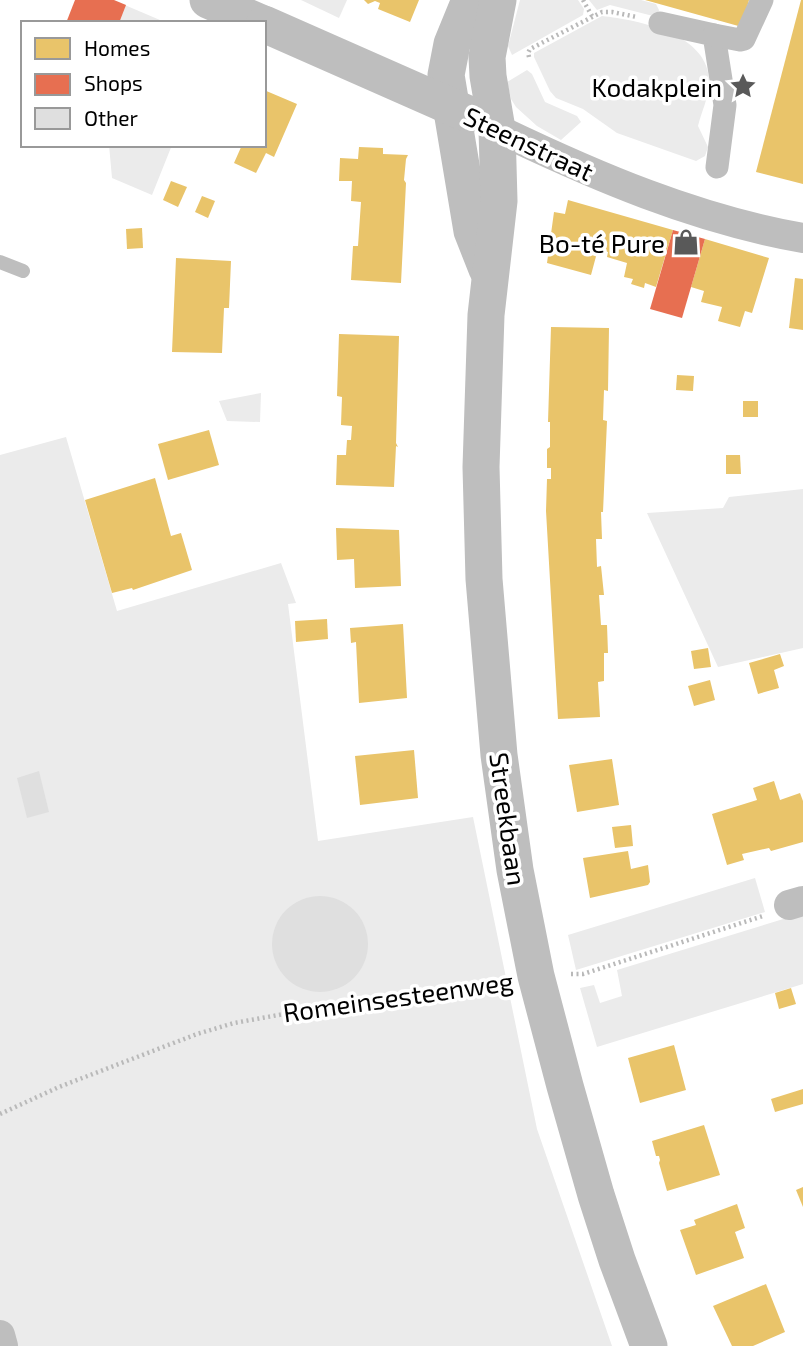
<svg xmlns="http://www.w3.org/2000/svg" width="803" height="1346" viewBox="0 0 803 1346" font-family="'Exo 2',sans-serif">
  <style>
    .green { fill: #ebebeb }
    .homes { fill: #e9c46a }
    .shops { fill: #e76f51 }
    .building { fill: #dfdfdf }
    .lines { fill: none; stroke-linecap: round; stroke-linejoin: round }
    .path { stroke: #b9b9b9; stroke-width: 4.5; stroke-dasharray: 2 3.5; stroke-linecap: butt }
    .service { stroke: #bebebe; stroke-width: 14 }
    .pedestrian { stroke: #bebebe; stroke-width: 23 }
    .minor { stroke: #bebebe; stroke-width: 30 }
    .tertiary { stroke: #bebebe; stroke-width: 37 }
    .labels { text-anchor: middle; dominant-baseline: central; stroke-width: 7; stroke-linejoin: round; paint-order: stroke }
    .poi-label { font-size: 26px; fill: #000; stroke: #fff; text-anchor: end }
    .street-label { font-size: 26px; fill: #000; stroke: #fff }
  </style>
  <rect width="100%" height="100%" fill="#fff"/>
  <g class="green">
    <path d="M113,0L167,23H97Z"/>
    <path d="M301,0H347L339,18Z"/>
    <path d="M520,0H578L584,9L583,15L512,55L508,46Z"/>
    <path d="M589,0H641L656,4L659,10L657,17L610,5L597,10Z"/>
    <path d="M602,16C638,20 711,34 709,83C709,97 701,113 698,126L708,147L705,156L696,161L617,133L583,109L556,98L550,91L534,57V53Z"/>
    <path d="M527,70L532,74L545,102L577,116L581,122L561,140L537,126L516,107L511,99L507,82Z"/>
    <path d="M109,145H172L152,195L112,178Z"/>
    <path d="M261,393L260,422L227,421L219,401Z"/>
    <path d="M66,437L117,611L281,563L296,603L288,604L318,841L473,817L537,1129L612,1346H0V455Z"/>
    <path d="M803,489V648L718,667L647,513L723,508L729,497Z"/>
    <path d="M755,878L765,912L576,970L568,935Z"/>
    <path d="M803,913V984L597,1047L580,988L594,985L600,1003L622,996L617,970Z"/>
  </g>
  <g class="homes">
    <path d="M364,0H419L410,22L378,9L380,3L375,1L368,4Z"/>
    <path d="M645,0H749L742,27Z"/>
    <path d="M801,0H803V184L756,172Z"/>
    <path d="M264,90L297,104L274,157L266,153L256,173L234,163L242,145H264Z"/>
    <path d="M359,147L383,148V154L408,155L406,159L404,180L406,183L401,283L351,280L353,246H358L361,202L351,201L352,181H339L340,158L358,159Z"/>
    <path d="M171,181L187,187L178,207L163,200Z"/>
    <path d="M202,196L215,201L208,218L195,212Z"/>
    <path d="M568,200L673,230L656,287L645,283L644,288L631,284L633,279L624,277L627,263L607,257L608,252L598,249L591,275L547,263L554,212L565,214Z"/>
    <path d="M142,228L143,248L127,249L126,229Z"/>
    <path d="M705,239L769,258L752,313L745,311L740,327L718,321L722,307L701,302L704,291L691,287Z"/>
    <path d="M176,258L231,261L229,308H224L222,353L172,352Z"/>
    <path d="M795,278L803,279V330L789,328Z"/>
    <path d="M551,327L609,328L608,391L604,390L603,420L607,421L603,512H601L602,539H596L597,567L601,566L604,595H599L601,625H607L608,653H604V681L598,682L600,717L558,719L546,511L547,479H551V468H547V449L550,447V422H548Z"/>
    <path d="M339,334L399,336L396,443L398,447L396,446L394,487L336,485L337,455H346L347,440H351L352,426L341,425L342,397L337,396Z"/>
    <path d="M677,375L694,376L693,391L676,390Z"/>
    <rect x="743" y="401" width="15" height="16"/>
    <path d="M209,430L219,465L168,480L158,444Z"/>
    <path d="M726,455H740L741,474H726Z"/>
    <path d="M155,478L171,536L181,533L192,570L133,590L132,588L112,593L85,500Z"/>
    <path d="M336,528L399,530L401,586L355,588L354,559L337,560Z"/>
    <path d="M327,619L328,639L296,642L295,621Z"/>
    <path d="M403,624L407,698L359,703L356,642L351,643L350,628Z"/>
    <path d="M708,648L711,667L694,669L691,651Z"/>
    <path d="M780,654L784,666L774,670L779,688L758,694L749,663Z"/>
    <path d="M710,680L715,700L694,706L688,686Z"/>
    <path d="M414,750L418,798L360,805L355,756Z"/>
    <path d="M612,759L619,805L577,812L569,765Z"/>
    <path d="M774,781L780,800L800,793L803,801V842L771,851L769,848L742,854L744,860L727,865L712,814L757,800L753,788Z"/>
    <path d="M631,825L633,846L615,848L612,827Z"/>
    <path d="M628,851L631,869L648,865L650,882L648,885L590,898L583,858Z"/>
    <path d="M791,988L796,1004L779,1009L775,993Z"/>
    <path d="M674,1045L686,1090L640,1103L628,1058Z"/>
    <path d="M803,1089V1104L775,1112L771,1099Z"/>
    <path d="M704,1125L720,1175L667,1191L659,1163L660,1160L659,1156H656L652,1141Z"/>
    <path d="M803,1187V1207L796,1190Z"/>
    <path d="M737,1204L745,1228L735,1232L744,1258L696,1275L680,1230L696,1225L694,1220Z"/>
    <path d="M766,1284L785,1332L753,1346H732L713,1306Z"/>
  </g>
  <g class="shops">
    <path d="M75,0H114L126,5L119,23H66Z"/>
    <path d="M673,230L705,239L682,318L650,309Z"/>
  </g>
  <g class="building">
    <path d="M39,771L49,812L27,818L17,778Z"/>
    <circle cx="320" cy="944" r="48"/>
  </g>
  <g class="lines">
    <g class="path">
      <path d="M583,0L592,16"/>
      <path d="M529,57L528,53L530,49L602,12H612L637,17"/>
      <path d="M571,974H583L763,916"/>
      <path d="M0,1114L59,1087L197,1034L234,1023L401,993L503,981"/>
    </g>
    <path class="service" d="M0,262L23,271"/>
    <g class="pedestrian">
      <path d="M660,23L714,35L725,105L717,167"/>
      <path d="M714,35L740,40L744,39L762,0"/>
    </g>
    <g class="minor">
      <path d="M497,129C595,176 695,219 803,238"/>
      <path d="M789,905L803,901"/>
      <path d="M0,1335L3,1346"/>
    </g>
    <g class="tertiary">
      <path d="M208,0L261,23"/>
      <path d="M470,0L452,44L446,75L472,231L487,269"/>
      <path d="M498,0L487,57L488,76L497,129L499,201L486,315L481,467L484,579L499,755L515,870L536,976L565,1086L596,1195L617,1260L649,1346"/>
      <path d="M264,24L468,114"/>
    </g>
  </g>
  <defs>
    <g id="sight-bare" transform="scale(2.1)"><path d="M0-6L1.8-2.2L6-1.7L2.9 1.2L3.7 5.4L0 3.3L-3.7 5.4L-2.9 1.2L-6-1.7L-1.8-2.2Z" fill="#595959" stroke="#fff" stroke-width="2.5" paint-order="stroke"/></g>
    <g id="shop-bare" transform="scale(2.1)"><path d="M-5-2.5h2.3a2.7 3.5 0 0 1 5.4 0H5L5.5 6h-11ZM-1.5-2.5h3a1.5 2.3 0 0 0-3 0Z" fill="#595959" stroke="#fff" stroke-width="2.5" paint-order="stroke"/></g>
  </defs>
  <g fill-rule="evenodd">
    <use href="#sight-bare" x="743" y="86"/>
    <use href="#shop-bare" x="686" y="242"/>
  </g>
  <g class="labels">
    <g class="poi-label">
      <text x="722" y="86">Kodakplein</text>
      <text x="665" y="242">Bo-té Pure</text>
    </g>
    <g class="street-label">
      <text transform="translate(529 143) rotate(25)">Steenstraat</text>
      <text transform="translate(509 819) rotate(82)">Streekbaan</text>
      <text transform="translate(398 996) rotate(-8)">Romeinsesteenweg</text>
    </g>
  </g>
  <rect x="21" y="21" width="245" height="126" fill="#ffffff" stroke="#999999" stroke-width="2"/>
  <rect x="35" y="38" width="35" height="21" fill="#e9c46a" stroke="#999999" stroke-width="2"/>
  <text x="84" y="56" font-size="21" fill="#000000">Homes</text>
  <rect x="35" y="74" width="35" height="21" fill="#e76f51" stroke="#999999" stroke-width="2"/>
  <text x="84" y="91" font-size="21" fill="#000000">Shops</text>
  <rect x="35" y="108" width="35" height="21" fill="#dfdfdf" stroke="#999999" stroke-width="2"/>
  <text x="84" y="126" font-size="21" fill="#000000">Other</text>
</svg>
